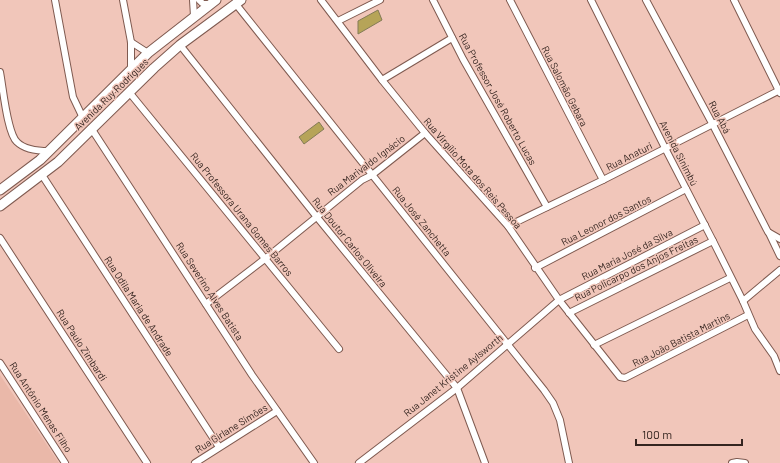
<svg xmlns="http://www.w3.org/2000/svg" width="780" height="463" viewBox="0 0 780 463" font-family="Barlow,sans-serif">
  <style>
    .built { fill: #eab8a9 }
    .building { fill: #b6a458; stroke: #837b57 }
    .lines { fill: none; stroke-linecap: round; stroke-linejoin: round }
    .minor-casing { stroke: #7f5a50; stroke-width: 8 }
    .primary-casing { stroke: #7f5a50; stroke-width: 11 }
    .minor { stroke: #fff; stroke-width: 6 }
    .primary { stroke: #fff; stroke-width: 9 }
    .labels { text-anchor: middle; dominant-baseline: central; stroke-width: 3; stroke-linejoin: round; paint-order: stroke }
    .street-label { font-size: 10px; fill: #352520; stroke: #f1c6ba }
  </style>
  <rect width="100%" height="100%" fill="#f1c6ba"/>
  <path class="built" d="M0,375L59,463H0Z"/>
  <g class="building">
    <path d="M378,10L382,20L358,34V21Z"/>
    <path d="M319,122L324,129L304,144L299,137Z"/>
  </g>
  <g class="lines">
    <g class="minor-casing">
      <g id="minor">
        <path d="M55,0L73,97L83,118"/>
        <path d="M123,0L131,42V70"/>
        <path d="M193,0L194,16"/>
        <path d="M199,0L202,3L209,4"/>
        <path d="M321,0L382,80L425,133L508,226L559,300L620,377L625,378L748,315"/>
        <path d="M433,0L463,59L547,207"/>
        <path d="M510,0L603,180"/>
        <path d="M591,0L665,148L713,241L743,301L755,329L774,356L780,371"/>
        <path d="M646,0L713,125L768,232L780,239"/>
        <path d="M734,0L780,93"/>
        <path d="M235,3L544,390L553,403L560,420L569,463"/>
        <path d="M338,21L380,0"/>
        <path d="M131,42L148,53"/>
        <path d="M180,45L316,216L457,388L485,463"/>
        <path d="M0,72C3,87 7,133 17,142C25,150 38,151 49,151"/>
        <path d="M382,80L452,38"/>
        <path d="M129,92L339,349"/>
        <path d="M91,128L252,375L314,463"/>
        <path d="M42,175L219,447"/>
        <path d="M508,226L603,180L780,90"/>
        <path d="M769,233L780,256"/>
        <path d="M0,238L147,463"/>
        <path d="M535,268L686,189"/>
        <path d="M743,301L780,270"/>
        <path d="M206,304L266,258L362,180L372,175L425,133"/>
        <path d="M569,313L713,241"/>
        <path d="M594,345L730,278"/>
        <path d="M0,363L65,463"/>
        <path d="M195,463L277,411"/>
        <path d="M359,463L457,388L559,300L705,225"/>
        <path d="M732,463L737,462L745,463"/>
      </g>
    </g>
    <g class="primary-casing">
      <g id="primary">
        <path d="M0,190L40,160L148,53L216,0"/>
        <path d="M0,206L58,162L154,68L180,45L241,0"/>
      </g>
    </g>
    <use href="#minor" class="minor"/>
    <use href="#primary" class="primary"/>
  </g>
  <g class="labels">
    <g class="street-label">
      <text transform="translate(565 86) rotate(63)">Rua Salomão Gebara</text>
      <text transform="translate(111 94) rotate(-44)">Avenida Ruy Rodrigues</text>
      <text transform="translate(498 99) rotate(61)">Rua Professor José Roberto Lucas</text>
      <text transform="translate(720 117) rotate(62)">Rua Abá</text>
      <text transform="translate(679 153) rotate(63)">Avenida Sinimbú</text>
      <text transform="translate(629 156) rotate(-27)">Rua Anaturi</text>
      <text transform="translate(366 165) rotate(-37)">Rua Marivaldo Ignácio</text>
      <text transform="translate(473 173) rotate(49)">Rua Virgílio Mota dos Reis Pessoa</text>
      <text transform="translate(242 214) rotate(51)">Rua Professora Urana Gomes Barros</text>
      <text transform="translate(606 220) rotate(-27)">Rua Leonor dos Santos</text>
      <text transform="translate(422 221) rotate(51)">Rua José Zanchetta</text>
      <text transform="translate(350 242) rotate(51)">Rua Doutor Carlos Oliveira</text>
      <text transform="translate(627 254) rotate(-27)">Rua Maria José da Silva</text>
      <text transform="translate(636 268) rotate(-26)">Rua Policarpo dos Anjos Freitas</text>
      <text transform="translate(210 291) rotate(57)">Rua Severino Alves Batista</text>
      <text transform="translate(139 306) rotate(57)">Rua Odila Maria de Andrade</text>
      <text transform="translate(681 339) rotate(-27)">Rua João Batista Martins</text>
      <text transform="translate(82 345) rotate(57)">Rua Paulo Zimbardi</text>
      <text transform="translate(453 375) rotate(-39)">Rua Janet Kristine Aylsworth</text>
      <text transform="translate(41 407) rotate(57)">Rua Antônio Menas Filho</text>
      <text transform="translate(231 428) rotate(-32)">Rua Girlane Simões</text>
    </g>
  </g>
  <path d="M636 439v6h106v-6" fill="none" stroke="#352520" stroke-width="2"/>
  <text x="642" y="439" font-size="12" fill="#352520" stroke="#f1c6ba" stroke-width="3" paint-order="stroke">100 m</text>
</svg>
